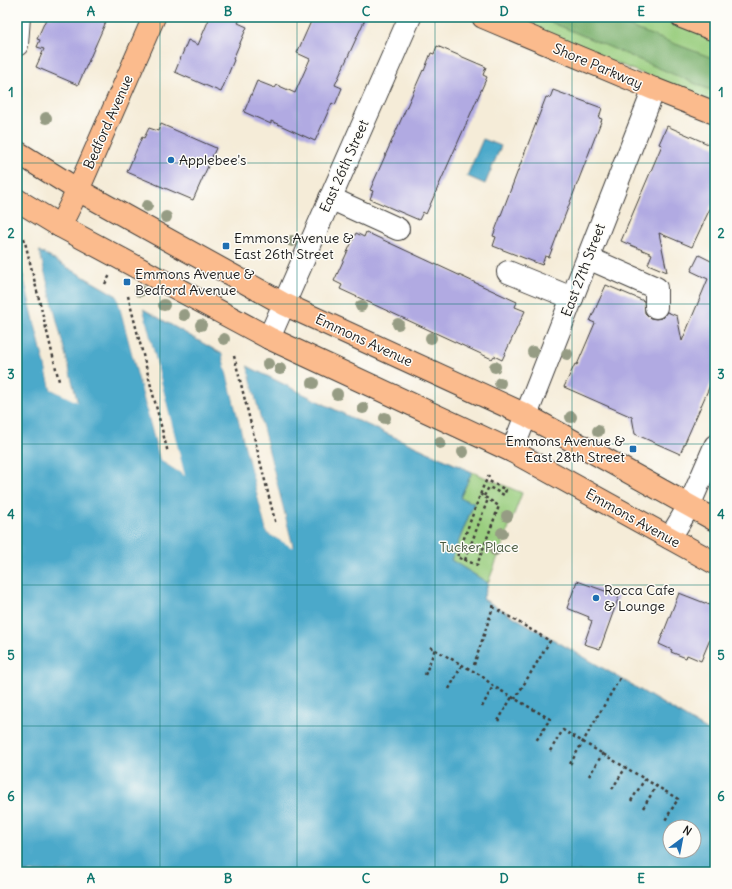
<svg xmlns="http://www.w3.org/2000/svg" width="732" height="889" viewBox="0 0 732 889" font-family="Delius,sans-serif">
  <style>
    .green { fill: #9ace7f; stroke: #5b754e }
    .forest { fill: #7bb16e; stroke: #4c6645 }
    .water { fill: #4ba9ca; stroke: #346273; fill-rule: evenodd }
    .pier { fill: #f5ecd8 }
    .building { fill: #b1aae2 }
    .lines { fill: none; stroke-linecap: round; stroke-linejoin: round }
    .minor-casing { stroke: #3d3b38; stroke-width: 24 }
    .major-casing { stroke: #3d3b38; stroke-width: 24 }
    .highway-casing { stroke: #3d3b38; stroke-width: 24 }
    .path { stroke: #3d3b38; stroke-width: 2.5; stroke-dasharray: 3 3; stroke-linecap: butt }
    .minor { stroke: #fff; stroke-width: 22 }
    .major { stroke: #fbbb8d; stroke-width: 22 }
    .highway { stroke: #fbbb8d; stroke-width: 22 }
    .tree { fill: #969c84 }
    .grid { fill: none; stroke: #0f766e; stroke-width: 1; stroke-opacity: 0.55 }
    .poi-dot { fill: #1f6fb2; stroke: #fdfcf7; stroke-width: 1.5 }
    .labels { text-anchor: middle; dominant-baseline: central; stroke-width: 3; stroke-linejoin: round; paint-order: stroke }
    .street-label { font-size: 14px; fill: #1c1c1c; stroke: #fdfcf7 }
    .poi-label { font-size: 14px; fill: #1c1c1c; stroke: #fdfcf7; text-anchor: start }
    .park-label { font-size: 14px; fill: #485a3f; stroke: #fdfcf7 }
    .neatline { fill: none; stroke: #0f766e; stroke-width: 1.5 }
    .grid-label { font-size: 13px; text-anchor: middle; font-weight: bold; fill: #0f766e }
  </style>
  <rect width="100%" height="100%" fill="#fdfcf7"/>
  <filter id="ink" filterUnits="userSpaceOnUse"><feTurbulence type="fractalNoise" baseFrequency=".025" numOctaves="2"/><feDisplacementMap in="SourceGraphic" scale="8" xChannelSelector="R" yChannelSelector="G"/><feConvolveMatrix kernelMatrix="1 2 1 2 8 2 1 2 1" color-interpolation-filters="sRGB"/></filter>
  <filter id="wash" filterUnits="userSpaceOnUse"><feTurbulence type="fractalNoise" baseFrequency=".012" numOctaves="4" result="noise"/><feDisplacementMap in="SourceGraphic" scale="16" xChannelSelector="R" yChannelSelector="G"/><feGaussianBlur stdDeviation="0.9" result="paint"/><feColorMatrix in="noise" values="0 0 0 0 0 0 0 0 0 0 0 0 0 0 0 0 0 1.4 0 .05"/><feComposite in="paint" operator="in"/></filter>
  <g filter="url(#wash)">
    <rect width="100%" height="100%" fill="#f5ecd8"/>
    <g class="green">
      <path d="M502,17H715V103Z"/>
      <path d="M472,472L522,493L488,583L451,560L474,503L460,498Z"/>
    </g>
    <path class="forest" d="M539,17H604L715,59V92Z"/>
    <g class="water">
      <path d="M483,139L501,146L485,184L467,176Z"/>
      <path d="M17,250L51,389L77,401L39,251L117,296L160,460L184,475L143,309L222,354L267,533L293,547L247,366L352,418L472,472L460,498L474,503L451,560L488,583L483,599L620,678L715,735V872H17ZM670,827H694V851H670Z"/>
    </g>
    <g class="pier">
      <path d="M17,248L19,250L53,387L74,398L37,251H39L77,402L51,389Z"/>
      <path d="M117,296L119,297L162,458L181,471L141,308L143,309L185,476L160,460Z"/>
      <path d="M222,354L224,355L269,531L290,544L245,365L247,366L293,548L267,533Z"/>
    </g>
    <g id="blocks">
      <g class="building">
        <path d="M47,17H108L78,85L36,67L44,49L37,47L40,40L37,39Z"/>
        <path d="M210,17H241L238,23L247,27L233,59L234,60L221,92L175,72L188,40L198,45Z"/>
        <path d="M313,17H366L335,85L342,88L335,105L332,103L315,141L271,121V124L244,112L257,81L275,88L277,85L295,93L310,59L297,53Z"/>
        <path d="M437,46L486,67L483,75L487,77L426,214L423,212L419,220L370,199L373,191L370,190L423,70L424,71L431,53L434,54Z"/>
        <path d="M553,90L602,108L599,118L602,119L549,257L545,256L542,265L493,246L496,237L493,236L546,97L550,98Z"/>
        <path d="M161,124L216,148L193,200L127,172L142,137L144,138L149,128L158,131Z"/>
        <path d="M667,126L715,147V198L692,247L659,233L667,272L648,264L652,254L621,241L662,145L659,144Z"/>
        <path d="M366,232L517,302L515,307L525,311L502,360L494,356L492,359L340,289L342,285L334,281L356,233L364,237Z"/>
        <path d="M699,255L715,263V374L680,454L635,434L632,417L564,387L575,364L577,365L595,323L590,321L606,285L644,301L645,313L650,318L656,319L662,318L667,312L677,316L682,341L708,279L691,271Z"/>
        <path d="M577,581L619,596L600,649L584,644L592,621L588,619L589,617L567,608Z"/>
        <path d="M679,593L715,607V638L711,637L701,661L687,655L686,658L671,652L672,650L659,644Z"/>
      </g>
    </g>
  </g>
  <g filter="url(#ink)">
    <use href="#blocks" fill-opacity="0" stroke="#3d3b38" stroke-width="1"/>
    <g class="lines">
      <g class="minor-casing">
        <g id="minor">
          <path d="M17,45L19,17"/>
          <path d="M330,198L398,229"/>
          <path d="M588,258L656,288V307"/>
          <path d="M508,272L572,298"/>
          <path d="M269,338L410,17"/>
          <path d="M512,451L654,89"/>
          <path d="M670,538L689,506L715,446"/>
        </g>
      </g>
      <g class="major-casing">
        <g id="major">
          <path d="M483,17L654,89L715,113"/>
          <path d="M17,152L78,190L284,304L526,415L715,520"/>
          <path d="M17,200L60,226L269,338L512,451L715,563"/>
          <path d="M60,226L78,190L154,17"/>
        </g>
      </g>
      <g class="highway-casing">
        <path id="highway" d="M682,17L715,30"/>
      </g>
      <g class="path">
        <path d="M24,238L59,381"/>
        <path d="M105,284L110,275"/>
        <path d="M128,296L168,453"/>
        <path d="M234,356L276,525"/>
        <path d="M480,494L499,506L477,565L457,557L483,487L490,473"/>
        <path d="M484,496L489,487L504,495L506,490L487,480"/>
        <path d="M465,560L488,499"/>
        <path d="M493,607L550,641L515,699"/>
        <path d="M430,647L482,676L493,686L550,719L536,741"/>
        <path d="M474,665L494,604"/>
        <path d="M425,675L435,649"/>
        <path d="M449,689L462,665"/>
        <path d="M482,707L493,686"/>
        <path d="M498,721L512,697"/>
        <path d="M550,751L563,730L678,799L664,822"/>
        <path d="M570,764L620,678"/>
        <path d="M589,776L603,753"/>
        <path d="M612,789L626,767"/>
        <path d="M631,801L645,779"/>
        <path d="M643,808L657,785"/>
      </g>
      <use href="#minor" class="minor"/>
      <use href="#major" class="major"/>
      <use href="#highway" class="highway"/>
    </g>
    <g class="tree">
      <circle cx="46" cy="118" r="6"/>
      <circle cx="147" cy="206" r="6"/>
      <circle cx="166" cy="217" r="6"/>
      <circle cx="292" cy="241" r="6"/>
      <circle cx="140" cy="291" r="6"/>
      <circle cx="164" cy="305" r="6"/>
      <circle cx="361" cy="306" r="6"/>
      <circle cx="184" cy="315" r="6"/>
      <circle cx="398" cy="324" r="6"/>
      <circle cx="201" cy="325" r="6"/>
      <circle cx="431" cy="338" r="6"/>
      <circle cx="224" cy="339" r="6"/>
      <circle cx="533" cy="352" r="6"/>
      <circle cx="567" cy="354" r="6"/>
      <circle cx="268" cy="364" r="6"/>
      <circle cx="495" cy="367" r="6"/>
      <circle cx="280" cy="369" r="6"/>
      <circle cx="313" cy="383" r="6"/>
      <circle cx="500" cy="383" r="6"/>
      <circle cx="337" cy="394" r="6"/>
      <circle cx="363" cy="408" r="6"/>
      <circle cx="571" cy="417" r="6"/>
      <circle cx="385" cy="418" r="6"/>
      <circle cx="598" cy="431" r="6"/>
      <circle cx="440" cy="443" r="6"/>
      <circle cx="463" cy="452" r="6"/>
      <circle cx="507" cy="516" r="6"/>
      <circle cx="502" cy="533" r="6"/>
      <circle cx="495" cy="550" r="6"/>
    </g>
  </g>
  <path class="grid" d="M160,17V872M297,17V872M435,17V872M572,17V872M17,163H715M17,304H715M17,444H715M17,585H715M17,726H715"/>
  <g class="poi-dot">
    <circle cx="171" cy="160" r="4"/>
    <rect x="222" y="242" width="8" height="8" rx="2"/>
    <rect x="123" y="278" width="8" height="8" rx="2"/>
    <rect x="629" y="445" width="8" height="8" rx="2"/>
    <circle cx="596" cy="598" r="4"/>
  </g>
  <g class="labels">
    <g class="street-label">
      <text transform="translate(598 66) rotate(23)">Shore Parkway</text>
      <text transform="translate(108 122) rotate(-66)">Bedford Avenue</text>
      <text transform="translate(344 166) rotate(-66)">East 26th Street</text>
      <text transform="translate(583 270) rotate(-69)">East 27th Street</text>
      <text transform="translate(364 340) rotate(25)">Emmons Avenue</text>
      <text transform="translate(633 518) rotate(29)">Emmons Avenue</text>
    </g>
    <g class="poi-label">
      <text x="179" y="160">Applebee's</text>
      <text x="234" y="238">Emmons Avenue &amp;<tspan x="234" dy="16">East 26th Street</tspan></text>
      <text x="135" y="274">Emmons Avenue &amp;<tspan x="135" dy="16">Bedford Avenue</tspan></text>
      <text x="625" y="441" text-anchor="end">Emmons Avenue &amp;<tspan x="625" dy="16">East 28th Street</tspan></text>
      <text x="604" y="590">Rocca Cafe<tspan x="604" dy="16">&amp; Lounge</tspan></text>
    </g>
    <g class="park-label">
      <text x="479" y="547">Tucker Place</text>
    </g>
  </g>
  <rect width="732" height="889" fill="none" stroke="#fdfcf7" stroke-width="44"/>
  <g transform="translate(682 839) rotate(32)"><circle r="19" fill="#fdfcf7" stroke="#a3a29f"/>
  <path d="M0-3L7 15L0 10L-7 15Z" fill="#1f6fb2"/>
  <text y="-6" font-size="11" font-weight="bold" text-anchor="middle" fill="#1c1c1c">N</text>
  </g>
  <rect x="22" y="22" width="688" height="845" class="neatline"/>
  <g class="grid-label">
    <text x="91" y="16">A</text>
    <text x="228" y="16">B</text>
    <text x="366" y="16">C</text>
    <text x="504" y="16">D</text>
    <text x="641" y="16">E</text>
    <text x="11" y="97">1</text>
    <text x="721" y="97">1</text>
    <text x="11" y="238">2</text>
    <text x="721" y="238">2</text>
    <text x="11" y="379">3</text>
    <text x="721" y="379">3</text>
    <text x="11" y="519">4</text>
    <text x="721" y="519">4</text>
    <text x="11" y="660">5</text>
    <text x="721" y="660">5</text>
    <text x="11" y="801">6</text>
    <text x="721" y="801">6</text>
    <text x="91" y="883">A</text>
    <text x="228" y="883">B</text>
    <text x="366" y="883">C</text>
    <text x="504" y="883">D</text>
    <text x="641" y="883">E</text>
  </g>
</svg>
